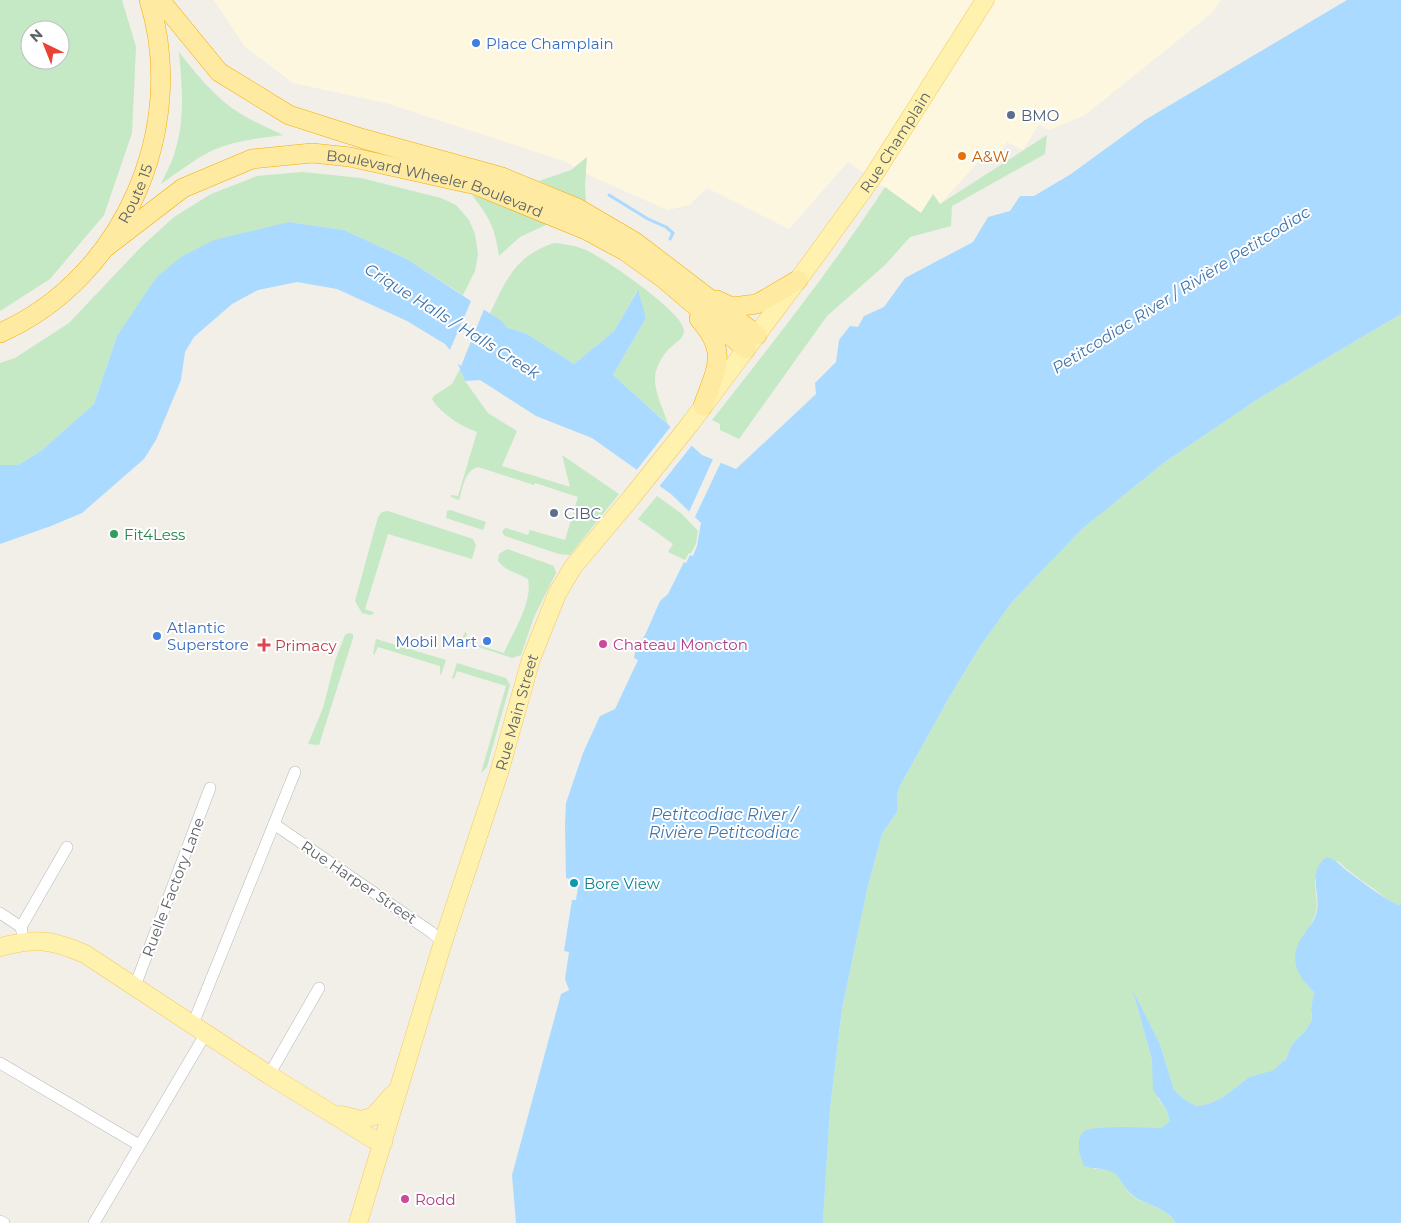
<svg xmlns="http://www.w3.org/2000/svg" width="1401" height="1223" viewBox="0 0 1401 1223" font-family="Montserrat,sans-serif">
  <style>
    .commercial { fill: #fef7e0 }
    .green { fill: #c5e8c5; fill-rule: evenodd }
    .water { fill: #aadaff }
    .pier { fill: #f1efe8 }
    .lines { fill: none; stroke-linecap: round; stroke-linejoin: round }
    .stream { stroke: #aadaff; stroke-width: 3 }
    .minor-casing { stroke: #b5b8bc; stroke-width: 12 }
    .primary-casing { stroke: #f2c960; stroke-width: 19 }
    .trunk-casing { stroke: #f9ab00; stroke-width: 20 }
    .minor { stroke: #fff; stroke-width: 11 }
    .primary { stroke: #fff2af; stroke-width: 18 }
    .trunk { stroke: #feeaa1; stroke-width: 19 }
    .shop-dot { fill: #3f7fe0; stroke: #fff; stroke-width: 2 }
    .service-dot { fill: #5c6f8a; stroke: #fff; stroke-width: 2 }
    .food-dot { fill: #e8710a; stroke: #fff; stroke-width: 2 }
    .leisure-dot { fill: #2e9e5b; stroke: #fff; stroke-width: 2 }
    .hotel-dot { fill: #d1479c; stroke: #fff; stroke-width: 2 }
    .health-dot { fill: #e0444e; stroke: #fff; stroke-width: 2 }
    .culture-dot { fill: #0f9aa8; stroke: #fff; stroke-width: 2 }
    .labels { text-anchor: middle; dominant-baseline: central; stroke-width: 4; stroke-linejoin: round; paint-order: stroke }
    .shop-label { font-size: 15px; fill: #366cbe; stroke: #fff; text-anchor: start }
    .service-label { font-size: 15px; fill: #4e5e75; stroke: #fff; text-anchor: start }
    .street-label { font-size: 15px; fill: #5f6368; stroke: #fff }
    .food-label { font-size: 15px; fill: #c56008; stroke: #fff; text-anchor: start }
    .leisure-label { font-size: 15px; fill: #27864d; stroke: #fff; text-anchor: start }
    .hotel-label { font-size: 15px; fill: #b23c85; stroke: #fff; text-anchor: start }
    .health-label { font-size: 15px; fill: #be3a42; stroke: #fff; text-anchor: start }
    .culture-label { font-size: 15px; fill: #0d838f; stroke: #fff; text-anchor: start }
    .water-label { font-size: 16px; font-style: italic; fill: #4174aa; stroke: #fff }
  </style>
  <rect width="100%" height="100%" fill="#f1efe8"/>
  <path class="commercial" d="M214,0H1221L1212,13L1085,115L1049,130L1039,124L1023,150L1007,142L992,164L982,158L940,204L934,194L921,213L848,162L789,229L707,188L692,202L693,204L668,210L597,179L564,161L386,103L293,83L245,47Z"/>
  <g class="green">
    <path d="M0,0H122L136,47L132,133L104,215L50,279L0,311ZM30,30H60V60H30Z"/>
    <path d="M179,52C197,75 216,99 241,114C254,122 269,128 283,135C262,138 241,140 221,147C199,155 180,171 161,184C166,173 173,161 176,148C185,117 182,84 179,52Z"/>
    <path d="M1047,135L1045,154L952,206L951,226L910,237L885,265L827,316L739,439L720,430V424L712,420C772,344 832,268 885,187L921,213L933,194L940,204Z"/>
    <path d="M587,157L585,185L586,202L539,181L571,170Z"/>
    <path d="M302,172L361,178L441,198L456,205L469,220L475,234L478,254L475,271L463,295L407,259L344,230L289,222L117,336L94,404L41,451L18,465H0V363L15,358L69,323L141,247L174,217L211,194L257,176Z"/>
    <path d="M472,195L514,208L550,223L520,237L499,256C495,227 489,217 472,195Z"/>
    <path d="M554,243C566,244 577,246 588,251C606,260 682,311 684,330C684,339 677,341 671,347C663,354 656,366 655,377C654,392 664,410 668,424L613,375L646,318L637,291L614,331L574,364L527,334L506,327L490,313C507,279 515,256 554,243Z"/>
    <path d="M1401,314V904L1398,905C1388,901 1382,895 1374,889C1361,880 1349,872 1338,861L1315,879C1316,906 1322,911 1303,935L1306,984L1314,992L1311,1008L1312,1020L1306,1030L1292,1044L1286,1059L1272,1072L1249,1077L1222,1098L1208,1104L1196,1106L1185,1100L1174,1090L1160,1044L1134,994L1152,1060L1158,1099L1166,1109L1170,1121L1161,1128H1096L1094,1169C1101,1169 1107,1169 1113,1172C1120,1176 1124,1188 1130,1194C1144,1206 1166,1206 1176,1223H823L830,1109L842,1009L867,890L882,834L897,812V795L900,786L950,696L981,645L1012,602L1082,529L1165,462L1258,399Z"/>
    <path d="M460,369L465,381L488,413L517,431L502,466L570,487L562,455L619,494L570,555L559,554L505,536L502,532L504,529L506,528L528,535L530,530L565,540L578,497L535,483L534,485L478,467C464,471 463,488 459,500L451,497V495L458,496L477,432C461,426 441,414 432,399L435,395L452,384Z"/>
    <path d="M657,496L682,514L698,531L696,544L691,553H689L685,560L668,552L673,544L638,519Z"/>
    <path d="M450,510L486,522L483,530L446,518L447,511Z"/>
    <path d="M388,511L467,537L473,539L476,545L472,559L388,534L365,609L373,612L374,614L370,615L362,613L355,601L378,517L382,512Z"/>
    <path d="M507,549L554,566L556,573L534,617L521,655L512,658L464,642L462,639L465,632L467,634L465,641L504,653C513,631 533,603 528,579C516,572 507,572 498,561L499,554Z"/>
    <path d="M349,633L353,634V638L319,745L308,744L323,708L335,661L345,635Z"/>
    <path d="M376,639L446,660L441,675L440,674V666L378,647L374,655L373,654Z"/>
    <path d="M457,663L506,678L510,685L487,767L481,773L506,686L457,671L454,679L452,678Z"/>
  </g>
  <g class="water">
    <path d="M1347,0H1401V314L1258,399L1165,462L1082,529L1012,602L981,645L950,696L900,786L897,795V812L882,834L867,890L842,1009L830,1109L823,1223H516L512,1175L561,994L569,990L565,979L569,952L564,951L572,900H576L579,881L566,878L565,824L566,803L583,753L600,716L615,709L638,660L634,658L636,648L645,635L660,601L668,594L684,562L686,563L690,555L693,556L697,546L701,523L671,494L592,438L536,416L480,380L465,381L454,355L445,344L407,321L337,289L297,282L258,290L232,304L194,337L185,352L181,380L156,440L144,459L82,513L51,526L0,544V465H18L41,451L94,404L117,336L156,278L181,257L214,240L289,222L344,230L407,259L503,322L506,327L527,334L574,364L614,331L638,290L646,318L613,375L702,455L736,469L816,394L815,383L836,362L839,340L850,326L858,327L864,316L884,307L905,278L973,242L988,217L1010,211L1020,196H1034L1071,174L1145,120Z"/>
    <path d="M1327,857C1340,862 1340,866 1350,873C1364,883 1383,898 1398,905L1401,904V1223H1176C1166,1206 1145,1206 1131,1194C1124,1188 1120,1177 1114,1173C1106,1168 1093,1169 1084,1166L1079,1152V1141L1081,1134L1086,1130L1096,1128L1123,1127L1161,1128L1170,1121L1166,1109L1153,1090L1152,1060L1133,991L1160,1044L1174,1090L1185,1100L1196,1106L1208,1104L1222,1098L1249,1077L1272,1071L1286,1059L1292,1044L1306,1030L1312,1020L1311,1008L1314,992C1295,974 1288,957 1304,934C1309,926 1316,920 1317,910C1320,891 1307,870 1327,857Z"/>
  </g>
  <g class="pier">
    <path d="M472,299L485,307L461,366L454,361L449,352Z"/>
    <path d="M672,425L693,444L658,488L635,472Z"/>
    <path d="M714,457L722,460L694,519L688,514Z"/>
  </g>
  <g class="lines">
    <path class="stream" d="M609,195L648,219L666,227L673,233L670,239"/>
    <g class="minor-casing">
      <g id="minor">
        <path d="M274,824L431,932L443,942"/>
        <path d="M0,913L21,927L22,932"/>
        <path d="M21,927L67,847"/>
        <path d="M135,986L210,788"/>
        <path d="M193,1024L295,772"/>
        <path d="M0,1063L139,1145"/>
        <path d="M269,1075L319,988"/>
        <path d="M0,1221L4,1223"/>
        <path d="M94,1223L206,1033"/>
      </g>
    </g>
    <g class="primary-casing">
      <g id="primary">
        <path d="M0,947C37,938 50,939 85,954L269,1075L373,1139L383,1143"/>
        <path d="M341,1115L361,1120L374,1116L393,1094"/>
        <path id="s1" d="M358,1223L443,942L499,773L531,659L557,594L573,567L631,498L690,424L812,261L872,178L985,0"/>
      </g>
    </g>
    <g class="trunk-casing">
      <g id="trunk">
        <path d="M160,0L219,72L289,115L364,139L502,177L577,208L635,242L757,335"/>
        <path id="s2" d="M106,247L183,188L252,159L312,153L350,157L476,185L586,230L625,251L664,279L746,349"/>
        <path d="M717,300L732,307L757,304L798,280"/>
        <path d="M699,319C729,352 716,369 703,406"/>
        <path id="s3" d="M0,333C123,279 189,128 149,0"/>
      </g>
    </g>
    <use href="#minor" class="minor"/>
    <use href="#primary" class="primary"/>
    <use href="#trunk" class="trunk"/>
  </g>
  <g class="shop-dot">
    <circle cx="476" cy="43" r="5"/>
    <circle cx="157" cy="636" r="5"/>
    <circle cx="487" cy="641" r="5"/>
  </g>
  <g class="service-dot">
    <circle cx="1011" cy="115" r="5"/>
    <circle cx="554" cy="513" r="5"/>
  </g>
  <circle class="food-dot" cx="962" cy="156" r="5"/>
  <circle class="leisure-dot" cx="114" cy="534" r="5"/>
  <g class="hotel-dot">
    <circle cx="603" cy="644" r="5"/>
    <circle cx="405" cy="1199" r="5"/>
  </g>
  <path class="health-dot" d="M261.5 637.5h5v5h5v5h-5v5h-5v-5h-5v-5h5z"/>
  <circle class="culture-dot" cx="574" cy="883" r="5"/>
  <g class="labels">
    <g class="shop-label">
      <text x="486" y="43">Place Champlain</text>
      <text x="167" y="627">Atlantic<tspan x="167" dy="17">Superstore</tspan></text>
      <text x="477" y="641" text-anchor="end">Mobil Mart</text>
    </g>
    <g class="service-label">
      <text x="1021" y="115">BMO</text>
      <text x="564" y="513">CIBC</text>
    </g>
    <g class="street-label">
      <text stroke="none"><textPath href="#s1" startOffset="1225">Rue Champlain</textPath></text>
      <text stroke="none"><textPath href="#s2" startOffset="359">Boulevard Wheeler Boulevard</textPath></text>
      <text stroke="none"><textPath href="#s3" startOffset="199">Route 15</textPath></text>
      <text stroke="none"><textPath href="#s1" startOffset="535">Rue Main Street</textPath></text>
      <text transform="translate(359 882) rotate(34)">Rue Harper Street</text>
      <text transform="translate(173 887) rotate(-69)">Ruelle Factory Lane</text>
    </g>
    <g class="food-label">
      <text x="972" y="156">A&amp;W</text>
    </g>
    <g class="leisure-label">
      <text x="124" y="534">Fit4Less</text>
    </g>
    <g class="hotel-label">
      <text x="613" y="644">Chateau Moncton</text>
      <text x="415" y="1199">Rodd</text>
    </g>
    <g class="health-label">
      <text x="275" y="645">Primacy</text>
    </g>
    <g class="culture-label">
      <text x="584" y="883">Bore View</text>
    </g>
    <g class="water-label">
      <text transform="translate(1181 290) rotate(-32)">Petitcodiac River / Rivière Petitcodiac</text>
      <text transform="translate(452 321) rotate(32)">Crique Halls / Halls Creek</text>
      <text x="724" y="814">Petitcodiac River /<tspan x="724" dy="18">Rivière Petitcodiac</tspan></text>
    </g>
  </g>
  <g transform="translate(45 45) rotate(317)"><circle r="24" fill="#ffffff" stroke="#bfc1c3"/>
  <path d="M0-4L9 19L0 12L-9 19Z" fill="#ea4335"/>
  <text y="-8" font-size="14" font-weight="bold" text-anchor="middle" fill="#5f6368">N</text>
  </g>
</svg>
